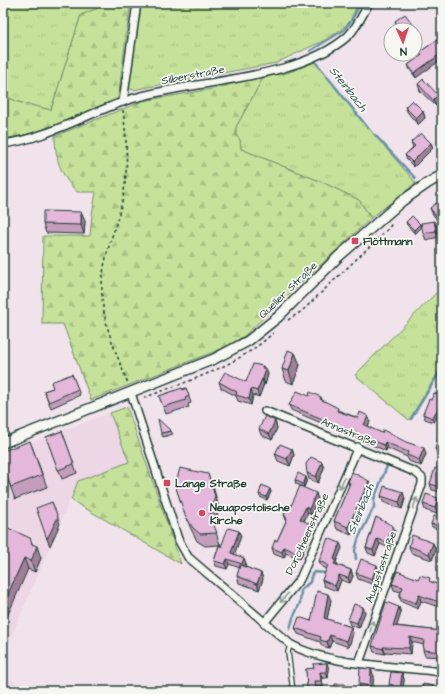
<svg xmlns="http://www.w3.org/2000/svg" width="445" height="694" viewBox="0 0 445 694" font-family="'Architects Daughter',sans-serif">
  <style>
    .built { fill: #edd6e6 }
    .grass { fill: url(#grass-tufts); stroke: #729067 }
    .forest { fill: url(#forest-firs); stroke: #729067 }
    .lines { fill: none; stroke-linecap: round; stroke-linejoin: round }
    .stream { stroke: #6792a7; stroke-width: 2.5 }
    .service-casing { stroke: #1f3d34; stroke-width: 6 }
    .minor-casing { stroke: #1f3d34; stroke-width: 10 }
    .tertiary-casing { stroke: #1f3d34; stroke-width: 12 }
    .path { stroke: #1f3d34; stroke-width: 1.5; stroke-dasharray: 3 3; stroke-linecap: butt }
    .service { stroke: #f6f6f2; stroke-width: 3.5 }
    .minor { stroke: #f6f6f2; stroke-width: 7 }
    .tertiary { stroke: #f6f6f2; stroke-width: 9 }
    .wall { fill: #c49dbc; stroke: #1f3d34 }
    .shaded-wall { fill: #a08099; stroke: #1f3d34 }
    .building { fill: #e4b7db; stroke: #1f3d34 }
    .oneway { stroke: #8a9a93 }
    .poi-dot { fill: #d1495b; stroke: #f6f6f2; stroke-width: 1.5 }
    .labels { text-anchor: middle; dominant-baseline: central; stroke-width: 3.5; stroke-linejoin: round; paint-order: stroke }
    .street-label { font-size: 11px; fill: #1f3d34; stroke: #f6f6f2 }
    .poi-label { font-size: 11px; font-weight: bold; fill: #1f3d34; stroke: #f6f6f2; text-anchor: start }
    .water-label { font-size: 12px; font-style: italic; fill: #37595a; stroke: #f6f6f2 }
  </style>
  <defs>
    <pattern id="grass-tufts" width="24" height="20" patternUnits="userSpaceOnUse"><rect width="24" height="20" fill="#c6e29a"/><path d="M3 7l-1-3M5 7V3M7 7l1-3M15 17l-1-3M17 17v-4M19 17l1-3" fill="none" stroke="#aac385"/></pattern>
    <pattern id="forest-firs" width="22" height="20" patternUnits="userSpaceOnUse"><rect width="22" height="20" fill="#c6e29a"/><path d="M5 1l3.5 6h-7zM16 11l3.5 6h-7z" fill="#aac385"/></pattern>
  </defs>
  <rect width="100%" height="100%" fill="#f1e3eb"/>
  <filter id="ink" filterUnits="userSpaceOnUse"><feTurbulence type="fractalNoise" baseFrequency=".025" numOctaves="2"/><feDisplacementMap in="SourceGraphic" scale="8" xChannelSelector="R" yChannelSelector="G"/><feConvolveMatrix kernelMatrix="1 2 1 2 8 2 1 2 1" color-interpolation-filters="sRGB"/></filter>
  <g filter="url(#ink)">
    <g class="built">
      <path d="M110,413L129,462L78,481L3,656V453Z"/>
      <path d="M3,675L28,691H3Z"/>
    </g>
    <g class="grass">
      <path d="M3,3H131L130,7L100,4L98,8L81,15L51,110L18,102L3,95Z"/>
      <path d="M141,3H362L354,17L342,29L325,40L276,63L133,90L129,88V83Z"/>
      <path d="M315,62L377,138L416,183L371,218L359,200L324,183L241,149L240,140L235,135L236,127L264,76L287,73Z"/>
      <path d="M442,287V366L409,420L355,375Z"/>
    </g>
    <g class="forest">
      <path d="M100,4L130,7L118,99C80,115 44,134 3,139V95L18,102L51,110L81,15L98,8Z"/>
      <path d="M264,76L236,127V135L240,140L241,149L324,183L359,200L371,218L244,336L226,347L91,400L63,324H42L43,236H90L92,215L96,192H77C61,176 55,159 55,136L143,101L212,89Z"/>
      <path d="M127,407L181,564L71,500L78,481L129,462L110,413Z"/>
    </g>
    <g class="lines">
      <g class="stream">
        <path d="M310,51L344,30L351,21L359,3"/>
        <path d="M314,60L368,128"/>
        <path d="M375,135L415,178"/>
        <path d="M411,419L442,368"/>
        <path d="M356,559L355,550L359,537L374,507V499L387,466"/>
        <path d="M290,629L293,618L300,603L301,590L310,582L312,574L315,572L325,573"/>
      </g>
      <g class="service-casing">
        <path id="service" d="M290,645L288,652L293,691"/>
      </g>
      <g class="minor-casing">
        <g id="minor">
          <path d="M123,102L137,3"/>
          <path d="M3,144C48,138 86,114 128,100C192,79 296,82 348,36C357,27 363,14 369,3"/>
          <path d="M131,393L178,539L188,557L290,644C329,666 397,666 442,672"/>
          <path d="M265,411L415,472L422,478V484L359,663"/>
          <path d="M264,623L300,579L358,447"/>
        </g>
      </g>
      <g class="tertiary-casing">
        <path id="tertiary" d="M3,443L214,359L248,341L278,317L338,257L402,201L428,183L442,175"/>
      </g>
      <g class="path">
        <path d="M123,110C127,143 129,173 121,206C114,233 103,258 102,285C100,319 117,354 128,384"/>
        <path d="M288,320L302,311L388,229L393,222"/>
        <path d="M144,397H146C191,380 238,366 273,333"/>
      </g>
      <use href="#service" class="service"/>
      <use href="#minor" class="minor"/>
      <use href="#tertiary" class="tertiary"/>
    </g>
    <g class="wall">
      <path d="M395,21L415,27L417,34L415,36V30H399L398,28Z"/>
      <path d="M437,40L416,78L410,70L408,65L421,56L420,52Z"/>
      <path d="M418,84L438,95L441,101L436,106L420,91Z"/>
      <path d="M405,107L423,111L425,118L418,125L408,113Z"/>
      <path d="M411,142L431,143L433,148L414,167L407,160L405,155L413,147Z"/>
      <path d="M442,204V227L432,213L430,208Z"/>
      <path d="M85,221L84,234L46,233L43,224Z"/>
      <path d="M434,221L437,227L439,237L426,240L423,233Z"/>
      <path d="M406,222L420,224L421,228L415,234L407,225Z"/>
      <path d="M295,353L300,365L293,384L286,381L282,369Z"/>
      <path d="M263,366L268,374L265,385L264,384L259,397L253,395L251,405L238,401L236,396L221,388L219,382H246Z"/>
      <path d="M72,374L80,395L51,408L44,391L53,388Z"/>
      <path d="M186,388L191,403L188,404L189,407L166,414L159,396Z"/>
      <path d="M442,394V414L440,413L434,422L425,419L423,414L431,400Z"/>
      <path d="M321,397L322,400L340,411L358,418L368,416L370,421L368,427L426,454L421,466L409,461L407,457L387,448L386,451L291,410L289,405Z"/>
      <path d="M275,421L277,428L272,440L261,435L259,429Z"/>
      <path d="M62,431L77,473L62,479L46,437Z"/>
      <path d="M171,431L173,434L163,437L161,433Z"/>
      <path d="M442,434V492L432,490L430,484L437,469L440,455L438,454L435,449Z"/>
      <path d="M30,441L47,487L15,499L3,467Z"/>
      <path d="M292,449L294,455L290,466L278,461L275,454Z"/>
      <path d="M324,468L318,483L309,479L307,473Z"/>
      <path d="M306,477L307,480L304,487L296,484L295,480Z"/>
      <path d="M369,481L372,489L351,535L337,529L334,521L349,486L348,482Z"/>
      <path d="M174,482L213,486L219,508L214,527L221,547L241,536L234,554L246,563L245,567L261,573L263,579L259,590L239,583L237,576L240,568L229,564L227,569L216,566L214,561L219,545L205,546L197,541L190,527Z"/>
      <path d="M270,489L271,492L267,500L260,497L259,494Z"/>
      <path d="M381,496L405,499L402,509L383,502Z"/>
      <path d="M438,498L440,505L437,514L425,510L423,504Z"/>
      <path d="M318,499L311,515L308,513L304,521L312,530L300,559L286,553L284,558L274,554L272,548L277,541L286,521L284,514Z"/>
      <path d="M376,517L395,531L389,548L380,544L375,556L368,553L366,548Z"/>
      <path d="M442,518L440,530L432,527L431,524Z"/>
      <path d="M3,530L33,545L41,558L35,572L28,569Z"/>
      <path d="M433,543L436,550L432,560L411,553L409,546Z"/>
      <path d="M342,548L336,562L338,565L351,570L353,576L350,583L341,580L337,591L324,586L322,580L327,569L321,566L319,561Z"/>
      <path d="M442,556V568H440L439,565Z"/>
      <path d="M379,572L375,585L358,579L356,573Z"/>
      <path d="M418,579L431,582L442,586V608L421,601L418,609L402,602L399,597L401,592L394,590L392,584Z"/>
      <path d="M331,600L327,619L351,627L353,633L349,647L332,641L329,648L322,646L320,642L298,634L295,628L311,621Z"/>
      <path d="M365,612L359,628L350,625L348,620Z"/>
      <path d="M401,613L396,626L442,631V657L425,656L423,650L424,645L412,642L411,654L385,652V654L374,652L372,646Z"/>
      <path d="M306,669H329L328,678H322L323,687H316L317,691H308Z"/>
      <path d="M402,673L404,679L403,691H393V690H391L389,684Z"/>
      <path d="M374,676L372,691H361L359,684Z"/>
    </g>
    <g class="shaded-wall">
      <path d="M415,27L417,34L415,36V30H412Z"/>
      <path d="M442,53V59L416,78L414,73Z"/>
      <path d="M438,95L441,101L436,106L433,100Z"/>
      <path d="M423,111L425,118L418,125L416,118Z"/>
      <path d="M431,143L433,148L414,167L412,162Z"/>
      <path d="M81,212L85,221L84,234L81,225Z"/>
      <path d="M434,221L437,227L439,237L436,231Z"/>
      <path d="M420,224L421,228L415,234L414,230Z"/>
      <path d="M295,353L300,365L293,384L289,371Z"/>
      <path d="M266,369L268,374L265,385L263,379Z"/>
      <path d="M262,379L264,384L259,397L257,391Z"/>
      <path d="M251,389L253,395L251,405L249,399Z"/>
      <path d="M438,409L440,413L434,422L432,418Z"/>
      <path d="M368,416L370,421L366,431L364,425Z"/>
      <path d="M275,421L277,428L272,440L269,434Z"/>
      <path d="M385,442L387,448L386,451L384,445Z"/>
      <path d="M424,448L426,454L421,466L419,460Z"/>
      <path d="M292,449L294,455L290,466L287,459Z"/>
      <path d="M322,462L324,468L318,483L316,477Z"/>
      <path d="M208,474L219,508L214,527L210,515Z"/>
      <path d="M306,477L307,480L304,487L303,484Z"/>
      <path d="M369,481L372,489L351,535L348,527Z"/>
      <path d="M270,489L271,492L267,500L266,497Z"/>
      <path d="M403,492L405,499L402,509L399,502Z"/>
      <path d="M316,493L318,499L311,515L309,509Z"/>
      <path d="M438,498L440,505L437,514L435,508Z"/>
      <path d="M52,502L60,524L50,546L47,539Z"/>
      <path d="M306,507L308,513L302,525L300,519Z"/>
      <path d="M442,518V525L440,530L439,526Z"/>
      <path d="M310,524L312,530L300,559L297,553Z"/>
      <path d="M393,526L395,531L389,548L387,542Z"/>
      <path d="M239,531L241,536L233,558L231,553Z"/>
      <path d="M30,538L35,551L37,546L41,558L35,572L31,561L32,544Z"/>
      <path d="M377,539L380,544L375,556L373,550Z"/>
      <path d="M340,543L342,548L336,562L338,565L334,564V559Z"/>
      <path d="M433,543L436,550L432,560L429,554Z"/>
      <path d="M284,547L286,553L284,558L282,552Z"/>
      <path d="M24,558L28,569L3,626V605Z"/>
      <path d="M244,558L246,563L244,569L242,564Z"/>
      <path d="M227,559L229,564L227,569L225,564Z"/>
      <path d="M377,565L379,572L375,585L372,579Z"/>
      <path d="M351,570L353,576L350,583L348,578Z"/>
      <path d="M261,573L263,579L259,590L257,584Z"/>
      <path d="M339,575L341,580L337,591L335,586Z"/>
      <path d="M328,594L331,600L326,624L324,618Z"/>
      <path d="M419,595L421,601L418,609L416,603Z"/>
      <path d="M363,607L365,612L359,628L357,623Z"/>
      <path d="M399,607L401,613L395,632L393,626Z"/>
      <path d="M351,627L353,633L349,647L346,641Z"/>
      <path d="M330,635L332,641L329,648L327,642Z"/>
      <path d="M410,637L412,642L411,654L409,648Z"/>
      <path d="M383,647L385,652V654L383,649Z"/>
      <path d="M327,663L329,669L328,678L326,672Z"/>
      <path d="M371,669L374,676L372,691L370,686Z"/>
      <path d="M320,672L322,678L323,687L321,681Z"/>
      <path d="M402,673L404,679L403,691H400Z"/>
      <path d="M314,681L316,687L317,691H315V689Z"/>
      <path d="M433,686L435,691H433Z"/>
    </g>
    <g class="building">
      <path d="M405,14L415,27L412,30H402L395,21Z"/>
      <path d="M437,40L442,48V53L414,73L408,65L422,55L420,52Z"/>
      <path d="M423,79L438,95L433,100L418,84Z"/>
      <path d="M412,100L423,111L416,118L405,107Z"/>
      <path d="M421,133L431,143L412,162L405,155L415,146L411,142Z"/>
      <path d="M436,203L438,205L442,204V221H440L430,208Z"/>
      <path d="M43,211L81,212V225L43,224Z"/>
      <path d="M412,216L420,224L414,230L406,222Z"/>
      <path d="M434,221L436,231L423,233L421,223Z"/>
      <path d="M288,350L295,353L289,371L282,369Z"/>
      <path d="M253,364L263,366L262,368L266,369L263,379H262L257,391L251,389L249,399L236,395L237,392L219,382L225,372L246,382Z"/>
      <path d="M72,374L78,389L49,402L44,391L53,388L51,382Z"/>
      <path d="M182,388L183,390L186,388L189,396L185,398L186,400L163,407L159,396Z"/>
      <path d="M297,391L309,396L310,392L321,397L320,399L338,408L337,411L358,418L360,412L368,416L364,425L382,433L383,430L406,442L424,448L419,460L407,455L408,452L385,442L384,445L289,405Z"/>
      <path d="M434,393L439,395L440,393L442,394V410L438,409L432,418L423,414L429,399L431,400Z"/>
      <path d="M265,416L275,421L269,434L259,429Z"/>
      <path d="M158,419L171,431L161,433Z"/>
      <path d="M62,431L74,464L58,470L46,437Z"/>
      <path d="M440,433L442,434V482L441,487L430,484L435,468L437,469L442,451L435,449Z"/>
      <path d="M30,441L42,475L11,487L3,467V451Z"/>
      <path d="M280,444L292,449L287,459L275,454Z"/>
      <path d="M311,457L322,462L316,477L307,473L306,464Z"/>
      <path d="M180,468L208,474L215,496L210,515L217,533L200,534L193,528L185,515L174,482V480L177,479Z"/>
      <path d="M352,472L369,481L348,527L334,521L350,483L348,482Z"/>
      <path d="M298,473L306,477L303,484L295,480Z"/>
      <path d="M262,485L270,489L266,497L259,494Z"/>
      <path d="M300,486L316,493L309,509L306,507L300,519L310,524L297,553L284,547L282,552L272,548L275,540L277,541L287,519L284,514L286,510L290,508Z"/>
      <path d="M384,486L403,492L399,502L381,496Z"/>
      <path d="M426,494L438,498L435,508L423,504Z"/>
      <path d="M52,502L58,517L47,539L36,508Z"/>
      <path d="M434,516L442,518L439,526L431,524Z"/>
      <path d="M376,517L393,526L387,542L377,539L373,550L366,548Z"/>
      <path d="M8,528L30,538L32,544L37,546L31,561L24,558L3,605V530Z"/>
      <path d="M228,528L239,531L231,553L244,558L242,564L227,559L225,564L214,561L220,543L221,547Z"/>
      <path d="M412,535L433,543L429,554L409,546Z"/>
      <path d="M328,538L340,543L334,559L336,560L334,564L351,570L348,578L339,575L335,586L322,580L328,565L319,561Z"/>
      <path d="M440,556H442V565H439Z"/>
      <path d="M361,559L377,565L372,579L356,573Z"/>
      <path d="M240,565L261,573L257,584L237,576Z"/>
      <path d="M397,571L418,579L420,575L430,578L429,581L442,586V603L419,595L416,603L399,597L403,587L392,584Z"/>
      <path d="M317,591L328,594L324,618L351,627L346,641L330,635L327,642L320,640L321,637L295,628L299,617L311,621Z"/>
      <path d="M386,602L399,607L393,626L442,631V652L423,650L424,640L410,637L409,648L383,647V649L372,646Z"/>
      <path d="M354,604L363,607L357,623L348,620Z"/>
      <path d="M327,663L326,672H320L321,681H314L315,689H307L306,669L314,668L313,664Z"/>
      <path d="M360,668L371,669L370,686L359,684Z"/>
      <path d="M391,672L402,673L400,691H393V685L389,684Z"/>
      <path d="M335,684H345V689L359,690V691H331V689H335Z"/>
      <path d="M423,684L433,686V691H422Z"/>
    </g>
    <defs><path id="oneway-shaft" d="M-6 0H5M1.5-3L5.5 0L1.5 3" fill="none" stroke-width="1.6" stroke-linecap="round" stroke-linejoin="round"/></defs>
    <g class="oneway">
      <use href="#oneway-shaft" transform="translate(342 483) rotate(113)"/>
      <use href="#oneway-shaft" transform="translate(415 503) rotate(-71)"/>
      <use href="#oneway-shaft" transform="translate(284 598) rotate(130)"/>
      <use href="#oneway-shaft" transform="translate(372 626) rotate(-71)"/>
    </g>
  </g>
  <g class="poi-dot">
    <rect x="351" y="237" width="8" height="8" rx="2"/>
    <rect x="163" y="479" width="8" height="8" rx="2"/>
    <circle cx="202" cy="513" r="4"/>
  </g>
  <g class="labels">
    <g class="street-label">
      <text transform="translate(193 75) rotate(-11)">Silberstraße</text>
      <text transform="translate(288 290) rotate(-44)">Queller Straße</text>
      <text transform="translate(349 432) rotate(22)">Annastraße</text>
      <text transform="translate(307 534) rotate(-65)">Dorotheenstraße</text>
      <text transform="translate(381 567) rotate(-71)">Augustastraße</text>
    </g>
    <g class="poi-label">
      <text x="363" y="241">Flöttmann</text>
      <text x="175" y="483">Lange Straße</text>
      <text x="210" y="507">Neuapostolische<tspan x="210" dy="13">Kirche</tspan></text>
    </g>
    <g class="water-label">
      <text transform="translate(348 89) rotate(52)">Steinbach</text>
      <text transform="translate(361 509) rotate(-68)">Steinbach</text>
    </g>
  </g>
  <rect width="445" height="694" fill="none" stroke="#f6f6f2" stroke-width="16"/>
  <rect x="8" y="8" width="429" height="678" fill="none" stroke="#1f3d34" stroke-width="1.5" filter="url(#ink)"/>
  <g transform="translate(403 42) rotate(177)"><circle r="19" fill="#f6f6f2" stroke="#a0aca6"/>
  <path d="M0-3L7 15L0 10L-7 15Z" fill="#d1495b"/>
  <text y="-6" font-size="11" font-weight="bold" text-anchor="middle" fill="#1f3d34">N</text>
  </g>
</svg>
